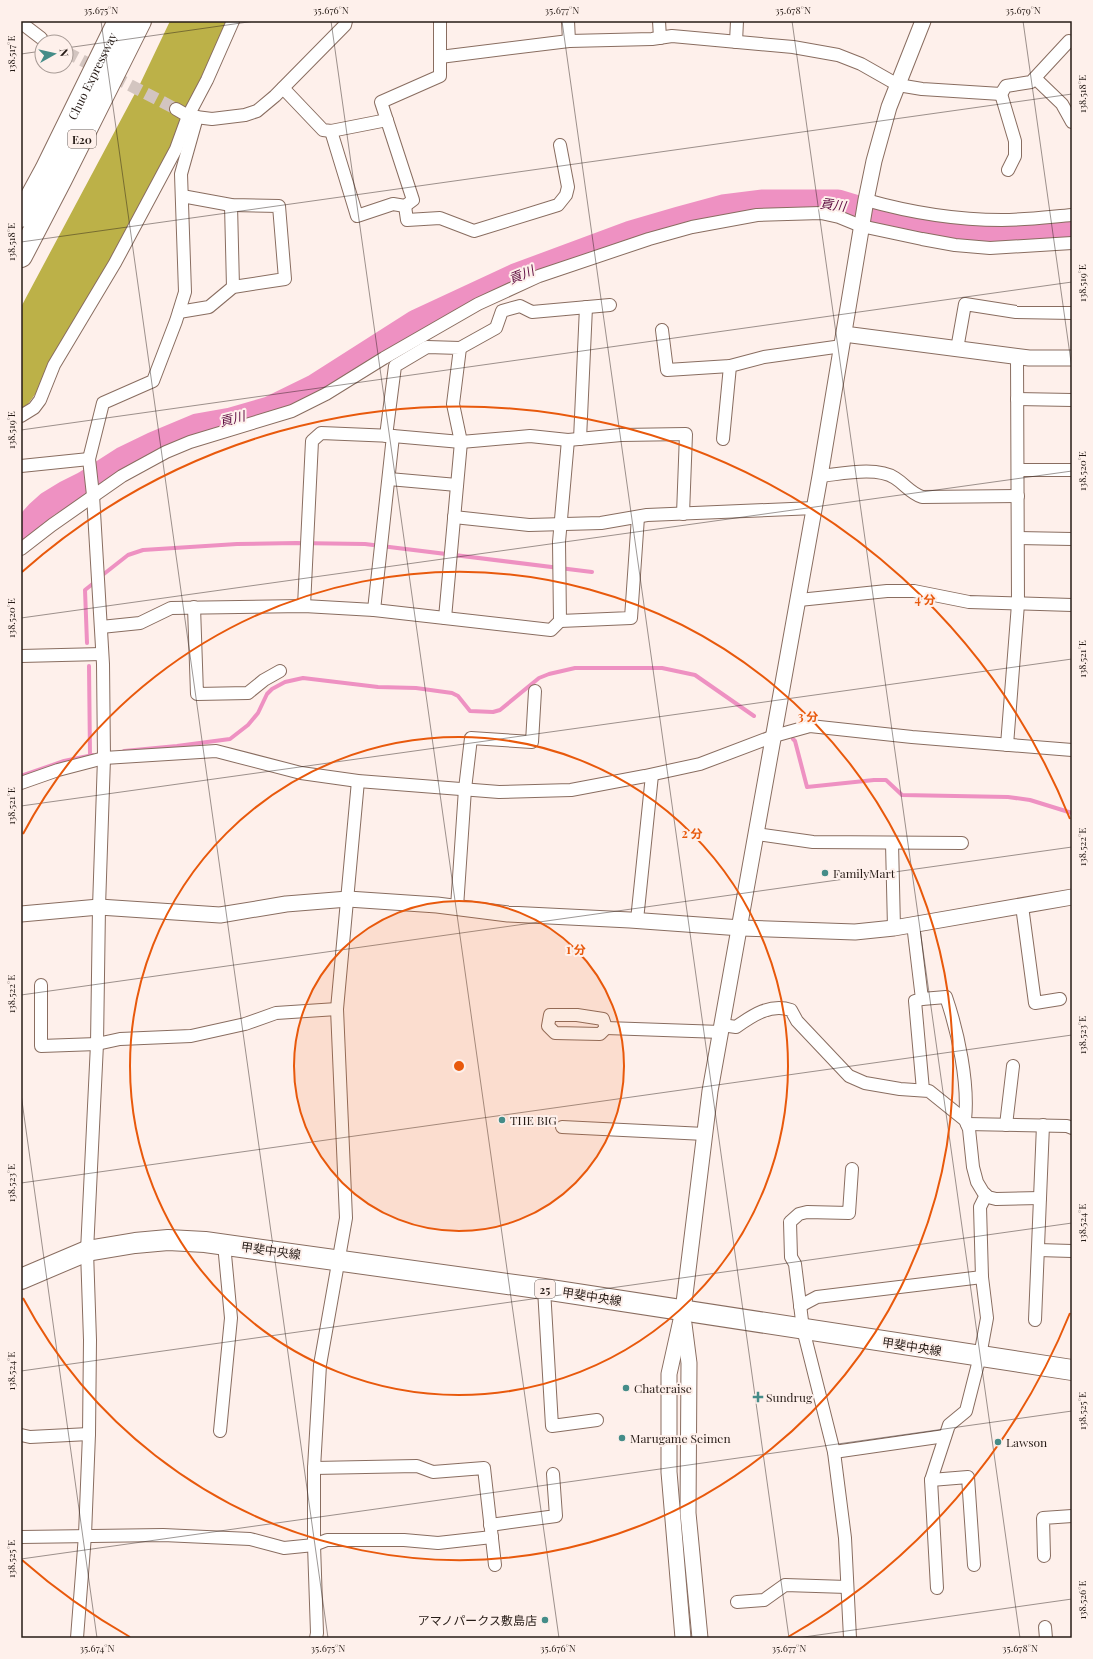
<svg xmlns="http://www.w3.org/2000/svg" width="1093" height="1659" viewBox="0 0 1093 1659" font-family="'Playfair Display','Noto Sans JP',serif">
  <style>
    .forest { fill: #bcb148 }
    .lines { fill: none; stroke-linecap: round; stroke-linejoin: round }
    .stream { stroke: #ee91c2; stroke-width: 4 }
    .river { stroke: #ee91c2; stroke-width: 25 }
    .minor-tunnel { stroke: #d3c5c0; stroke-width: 12; stroke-dasharray: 12 6; stroke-linecap: butt }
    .minor-casing { stroke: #896d60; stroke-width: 14 }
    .tertiary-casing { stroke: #896d60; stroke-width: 17 }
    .primary-casing { stroke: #896d60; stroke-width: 22 }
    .motorway-casing { stroke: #896d60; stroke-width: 24 }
    .minor { stroke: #fff; stroke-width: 12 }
    .tertiary { stroke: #fff; stroke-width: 15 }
    .primary { stroke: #fff; stroke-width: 20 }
    .motorway { stroke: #fff; stroke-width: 22 }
    .ticks { fill: none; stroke: #261b16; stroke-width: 1; stroke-opacity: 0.45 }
    .ring { fill: none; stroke: #e8590c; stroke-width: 2 }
    .poi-dot { fill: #458c88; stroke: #fef0eb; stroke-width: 1.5 }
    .labels { text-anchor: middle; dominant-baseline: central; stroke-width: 4; stroke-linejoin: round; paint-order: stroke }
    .shield { fill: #fef0eb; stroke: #675b56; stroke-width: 1 }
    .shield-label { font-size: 11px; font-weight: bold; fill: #261b16 }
    .street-label { font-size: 12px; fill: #261b16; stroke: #fef0eb }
    .poi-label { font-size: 12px; fill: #261b16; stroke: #fef0eb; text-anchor: start }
    .water-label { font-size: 13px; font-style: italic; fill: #5c083e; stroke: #fef0eb }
    .centre { fill: #e8590c; stroke: #fef0eb; stroke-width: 2 }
    .ring-label { font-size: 12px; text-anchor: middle; font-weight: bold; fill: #e8590c; stroke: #fef0eb; stroke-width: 4; stroke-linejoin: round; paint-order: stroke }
    .neatline { fill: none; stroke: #261b16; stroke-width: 1.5 }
    .ticks-label { font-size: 10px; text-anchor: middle; fill: #261b16 }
  </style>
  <rect width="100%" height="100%" fill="#fef0eb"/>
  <path class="forest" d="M170,21H228L204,77L184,113L166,157L135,218L63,338L39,389L28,404L21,409V307L140,84Z"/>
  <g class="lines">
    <g class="stream">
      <path d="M100,577L128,555L143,550L237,544L296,543L365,544L592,572"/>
      <path d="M87,643L85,590L95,582"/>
      <path d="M89,666L90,756"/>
      <path d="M793,739L795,741L807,787L874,780H886L902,795L1008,797L1030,800L1072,813"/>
      <path d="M124,751L177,746L230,739L248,725L258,713L267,694L272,689L285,682L303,678L378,687L416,688L452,693L458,696L470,711L493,712L500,710L539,678L549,674L575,668H662L695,675L754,716"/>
      <path d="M21,776L64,761L93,755"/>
    </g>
    <path class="river" d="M21,532L38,513L48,504L66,493L84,484L123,459L154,444L197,426L231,420L269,409L314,387L416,322L515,276L631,233L679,219L723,207L763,202H838L940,233L991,236L1036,233L1072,229"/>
    <path class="minor-tunnel" d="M66,52L176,109"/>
    <g class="minor-casing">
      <g id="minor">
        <path d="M568,21L569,41"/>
        <path d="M659,21L660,38"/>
        <path d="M24,25L41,38"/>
        <path d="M736,42L737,21"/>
        <path d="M440,57L569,41L652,39L672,36L793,47L838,55L861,64L898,85L922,89L1001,94L1006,86L1031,82L1069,41"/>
        <path d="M1035,78L1062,104L1072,122"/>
        <path d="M283,88L323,130L331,131L387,120"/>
        <path d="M1001,94L1015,141V156L1008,170"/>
        <path d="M176,109L188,116L212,119L245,115L257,111L275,96L345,25L346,21"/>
        <path d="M331,131L357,216L393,204L405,206L413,200L381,102L440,76V21"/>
        <path d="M866,200C912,213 954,220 1002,220C1025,220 1049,217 1072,215"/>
        <path d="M231,205L233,287"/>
        <path d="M405,206L407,220L440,218L474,231L558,205L566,195L568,187L560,145"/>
        <path d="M179,312L209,307L233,287L285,279L279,206L231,205L182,196"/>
        <path d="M662,330L667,370L730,366L764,357L842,346"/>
        <path d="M460,348L496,328L502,311L520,306L532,312L610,305"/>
        <path d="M957,349L965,304L1016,312L1072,313"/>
        <path d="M1017,399L1072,400"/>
        <path d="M21,416L34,408L40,400L54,365L115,263L176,149L188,116L207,80L233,21"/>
        <path d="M386,436L395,366L427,347L460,348L453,404L461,442L445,618"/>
        <path d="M580,439L586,307"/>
        <path d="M723,439L730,366"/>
        <path d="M21,466L89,459"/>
        <path d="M1018,470H1072"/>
        <path d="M820,476C841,474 877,466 895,478C906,485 909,492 922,497L1018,496"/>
        <path d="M389,479L457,485"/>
        <path d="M454,517L529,525L601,523L647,515L815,508"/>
        <path d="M1018,538L1072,539"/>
        <path d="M21,549L52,525L122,476L166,452L190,442L292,411L326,394L384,358L478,304L539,276L649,239L692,227L757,215L821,213L839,217L861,226L922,239L955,245L990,248L1072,243"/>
        <path d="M799,600L887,591H914L969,602L1072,605"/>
        <path d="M304,606L312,441L321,433L393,436L461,442L530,436L568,440L621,435L686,434L683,514"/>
        <path d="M194,607L197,694L248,693L264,680L280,671"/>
        <path d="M374,610L393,436"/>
        <path d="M560,621L631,618L638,517"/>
        <path d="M101,627L140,623L171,608L304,606L374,610L551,630L560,621L559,542L568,440"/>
        <path d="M21,656L102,654"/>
        <path d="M1007,745L1018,604L1017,357"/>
        <path d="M21,783L58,770L104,758L216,751L301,773L358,781L499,792L571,790L645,776L700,764L774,736L810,726L912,737L1072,750"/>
        <path d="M757,834L813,842L962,843"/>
        <path d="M892,843L894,928"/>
        <path d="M1022,906L1035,1003L1060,999"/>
        <path d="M457,907L465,789L471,738L532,742L535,691"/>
        <path d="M637,920L652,775"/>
        <path d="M913,924L922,999L915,1001L923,1090"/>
        <path d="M41,985V1046L97,1044L120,1039L191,1036L245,1024L276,1013L337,1009"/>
        <path d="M922,999L946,997C958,1032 969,1083 965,1120"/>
        <path d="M550,1015H577L603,1019L606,1028L600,1034L555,1033L548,1026Z"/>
        <path d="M722,1025L736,1027C753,1015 771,1003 791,1010L797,1021L849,1076L865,1083L900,1089L929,1091L965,1120L969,1129L973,1167L977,1182L983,1192L988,1197L996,1199L1040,1198"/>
        <path d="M606,1028L721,1032"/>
        <path d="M967,1124L1067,1126L1072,1128"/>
        <path d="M1006,1125L1013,1066"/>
        <path d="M562,1127L705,1134"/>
        <path d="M1038,1250L1072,1251"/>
        <path d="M544,1289L552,1426L597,1420"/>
        <path d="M800,1306L817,1297L982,1277"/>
        <path d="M1035,1320L1043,1125"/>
        <path d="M220,1431L231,1318L224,1244"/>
        <path d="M21,1435L30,1437L89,1434"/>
        <path d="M834,1452L945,1436"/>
        <path d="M314,1468L417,1466L433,1472L484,1468L495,1565"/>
        <path d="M931,1480L968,1477L974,1565"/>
        <path d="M490,1525L556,1516L553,1474"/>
        <path d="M21,1537L163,1535L250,1539L284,1548L314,1545L327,1540H404L438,1543L492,1537"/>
        <path d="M1044,1556L1043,1518L1072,1516"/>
        <path d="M937,1588L931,1480L949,1425L966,1411L980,1356L987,1318L982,1277L980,1207L986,1195"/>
        <path d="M737,1602L764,1600L785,1585L847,1587"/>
        <path d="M1045,1627L1046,1638"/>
        <path d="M77,1638L85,1535L89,1434L90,1340L87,1251L97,1044L99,907L104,758L103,664L93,495L89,459L103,403L153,381L176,321L185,292L181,174L197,117"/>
        <path d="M316,1638L317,1633L314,1545V1468L320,1365L346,1218L337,1009L358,781"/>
        <path d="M850,1638L845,1538L834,1452L803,1329L795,1264L791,1257L790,1222L799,1214L807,1212L849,1213L852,1169"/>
      </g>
    </g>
    <g class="tertiary-casing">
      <g id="tertiary">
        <path d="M844,334L1029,358H1072"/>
        <path d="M21,914L99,907L220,915L286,904L348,899L437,905L508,914L630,920L741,928L855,932L894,928L1072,897"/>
        <path d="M684,1324L689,1363L688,1513L700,1638"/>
        <path d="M683,1638L669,1472V1374L683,1311L710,1091L820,476L866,200L874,161L889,107L923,21"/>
      </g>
    </g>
    <g class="primary-casing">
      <path id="primary" d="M21,1279L87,1251L135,1243L168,1240L205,1242L544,1289L1072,1370"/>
    </g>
    <g class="motorway-casing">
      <g id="motorway">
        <path id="s1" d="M21,216L46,170L119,21"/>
        <path d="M21,256L61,179L140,21"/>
      </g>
    </g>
    <use href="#minor" class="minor"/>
    <use href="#tertiary" class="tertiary"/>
    <use href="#primary" class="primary"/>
    <use href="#motorway" class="motorway"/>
  </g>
  <path class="ticks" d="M101,21L328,1638M331,21L559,1638M562,21L789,1638M792,21L1020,1638M1023,21L1072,369M66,48L255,21M21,54L42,51M21,242L1072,94M21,430L1072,282M21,618L1072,471M21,806L1072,659M21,995L1072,847M21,1094L97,1638M21,1183L1072,1035M21,1371L1072,1223M21,1559L1072,1411M797,1638L1072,1599"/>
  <circle cx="459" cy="1066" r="165" fill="#e8590c" fill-opacity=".12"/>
  <g class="ring">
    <circle cx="459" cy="1066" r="165"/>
    <circle cx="459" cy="1066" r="329"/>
    <path d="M23 834A494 494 0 1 1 23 1298"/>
    <path d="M1070 1313A659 659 0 0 1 788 1637M130 1637A659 659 0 0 1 22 1560M22 572A659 659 0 0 1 1070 819"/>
  </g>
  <g class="poi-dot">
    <circle cx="825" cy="873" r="4"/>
    <circle cx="502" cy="1120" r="4"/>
    <circle cx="626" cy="1388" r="4"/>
    <path d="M756 1391h4v4h4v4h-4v4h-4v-4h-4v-4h4z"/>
    <circle cx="622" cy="1438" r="4"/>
    <circle cx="998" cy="1442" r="4"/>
    <circle cx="545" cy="1620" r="4"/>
  </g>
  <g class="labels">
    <g class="shield">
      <rect x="68" y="130" width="28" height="18" rx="3"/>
      <rect x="535" y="1280" width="20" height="18" rx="3"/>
    </g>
    <g class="shield-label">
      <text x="82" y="139">E20</text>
      <text x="545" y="1289">25</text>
    </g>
    <g class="street-label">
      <text stroke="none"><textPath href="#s1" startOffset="157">Chuo Expressway</textPath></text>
      <text transform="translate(271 1250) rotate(8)">甲斐中央線</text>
      <text transform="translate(592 1296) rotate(9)">甲斐中央線</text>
      <text transform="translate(912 1346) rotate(9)">甲斐中央線</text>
    </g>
    <g class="poi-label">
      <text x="833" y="873">FamilyMart</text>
      <text x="510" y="1120">THE BIG</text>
      <text x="634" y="1388">Chateraise</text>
      <text x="766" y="1397">Sundrug</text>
      <text x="630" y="1438">Marugame Seimen</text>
      <text x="1006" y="1442">Lawson</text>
      <text x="537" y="1620" text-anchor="end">アマノパークス敷島店</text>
    </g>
    <g class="water-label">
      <text transform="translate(833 204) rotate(7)">貢川</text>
      <text transform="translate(521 274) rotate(-22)">貢川</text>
      <text transform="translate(232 418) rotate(-14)">貢川</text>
    </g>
  </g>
  <circle cx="459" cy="1066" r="6" class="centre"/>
  <g class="ring-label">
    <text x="925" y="604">4 分</text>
    <text x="808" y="721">3 分</text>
    <text x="692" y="838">2 分</text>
    <text x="576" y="954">1 分</text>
  </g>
  <rect width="1093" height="1659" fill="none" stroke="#fef0eb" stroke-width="44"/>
  <g transform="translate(54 54) rotate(82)"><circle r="19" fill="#fef0eb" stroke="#a89b96"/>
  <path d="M0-3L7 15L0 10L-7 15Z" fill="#458c88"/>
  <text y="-6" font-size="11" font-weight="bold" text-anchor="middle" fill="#261b16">N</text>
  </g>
  <rect x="22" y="22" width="1049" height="1615" class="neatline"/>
  <g class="ticks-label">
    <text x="101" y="14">35.675°N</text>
    <text x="331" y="14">35.676°N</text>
    <text x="562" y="14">35.677°N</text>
    <text x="793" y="14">35.678°N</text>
    <text x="1023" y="14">35.679°N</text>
    <text transform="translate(11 54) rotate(-90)" y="4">138.517°E</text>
    <text transform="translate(1082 94) rotate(-90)" y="4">138.518°E</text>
    <text transform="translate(11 242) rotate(-90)" y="4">138.518°E</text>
    <text transform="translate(1082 283) rotate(-90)" y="4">138.519°E</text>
    <text transform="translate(11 430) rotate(-90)" y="4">138.519°E</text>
    <text transform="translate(1082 471) rotate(-90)" y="4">138.520°E</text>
    <text transform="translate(11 618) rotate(-90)" y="4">138.520°E</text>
    <text transform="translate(1082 659) rotate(-90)" y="4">138.521°E</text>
    <text transform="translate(11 806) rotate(-90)" y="4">138.521°E</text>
    <text transform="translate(1082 847) rotate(-90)" y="4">138.522°E</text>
    <text transform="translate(11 994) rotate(-90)" y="4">138.522°E</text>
    <text transform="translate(1082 1035) rotate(-90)" y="4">138.523°E</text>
    <text transform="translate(11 1183) rotate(-90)" y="4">138.523°E</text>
    <text transform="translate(1082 1223) rotate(-90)" y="4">138.524°E</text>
    <text transform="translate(11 1371) rotate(-90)" y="4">138.524°E</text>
    <text transform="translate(1082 1411) rotate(-90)" y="4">138.525°E</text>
    <text transform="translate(11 1559) rotate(-90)" y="4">138.525°E</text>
    <text transform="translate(1082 1600) rotate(-90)" y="4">138.526°E</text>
    <text x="97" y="1652">35.674°N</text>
    <text x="328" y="1652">35.675°N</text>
    <text x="558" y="1652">35.676°N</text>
    <text x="789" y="1652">35.677°N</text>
    <text x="1020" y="1652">35.678°N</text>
  </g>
</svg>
